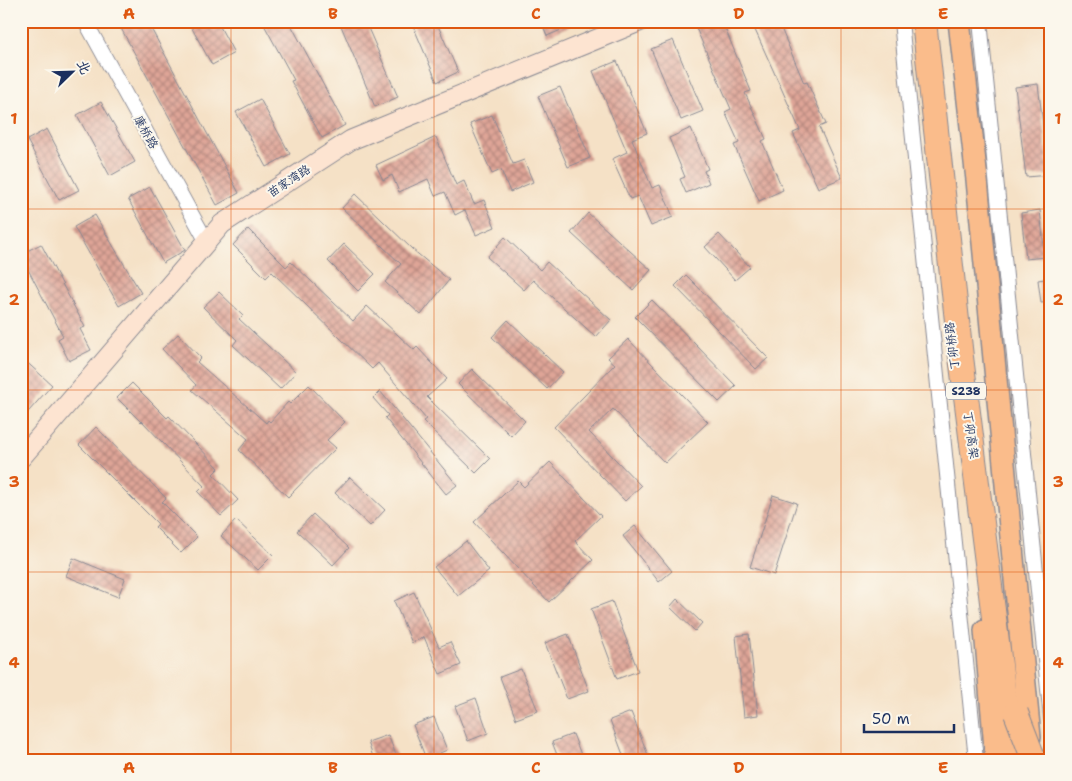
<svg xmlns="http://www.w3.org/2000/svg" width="1072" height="781" viewBox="0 0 1072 781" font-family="'Shantell Sans','LXGW WenKai TC',sans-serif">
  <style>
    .building { fill: url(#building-cross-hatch) }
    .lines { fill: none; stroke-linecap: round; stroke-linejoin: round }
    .street-casing { stroke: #888892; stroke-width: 16 }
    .secondary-casing { stroke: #888892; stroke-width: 21 }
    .primary-casing { stroke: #888892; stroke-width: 24 }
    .highway-casing { stroke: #888892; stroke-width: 26 }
    .street { stroke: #fff; stroke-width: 14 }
    .secondary { stroke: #fde4d1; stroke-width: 19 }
    .primary { stroke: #fabc8b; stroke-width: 21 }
    .highway { stroke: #fabc8b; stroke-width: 24 }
    .highway-bridge-casing { stroke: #888892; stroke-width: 26; stroke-linecap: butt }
    .highway-bridge { stroke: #fabc8b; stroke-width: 24 }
    .grid { fill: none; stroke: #de5710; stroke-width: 1; stroke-opacity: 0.55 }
    .labels { text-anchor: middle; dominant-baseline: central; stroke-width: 4; stroke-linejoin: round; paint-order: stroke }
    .shield { fill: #fbf7ec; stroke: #5e6b89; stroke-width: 1 }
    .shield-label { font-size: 11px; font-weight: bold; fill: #1b2f5e }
    .street-label { font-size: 12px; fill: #1b2f5e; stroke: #fbf7ec }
    .neatline { fill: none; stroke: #de5710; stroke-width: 2 }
    .grid-label { font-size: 16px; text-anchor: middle; font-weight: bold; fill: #de5710 }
  </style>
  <defs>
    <pattern id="building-cross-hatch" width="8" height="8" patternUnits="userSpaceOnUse" patternTransform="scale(1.25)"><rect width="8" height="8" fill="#dfa597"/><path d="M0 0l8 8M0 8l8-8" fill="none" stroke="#b4877e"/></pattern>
  </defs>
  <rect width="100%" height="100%" fill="#fbf7ec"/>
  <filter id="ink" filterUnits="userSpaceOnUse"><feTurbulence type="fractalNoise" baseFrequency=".02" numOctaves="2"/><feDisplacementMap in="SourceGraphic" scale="10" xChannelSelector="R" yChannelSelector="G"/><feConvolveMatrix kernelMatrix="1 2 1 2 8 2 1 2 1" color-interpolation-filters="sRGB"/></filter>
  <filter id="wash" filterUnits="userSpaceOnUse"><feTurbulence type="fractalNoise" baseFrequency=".0096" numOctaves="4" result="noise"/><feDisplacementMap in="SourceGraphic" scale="20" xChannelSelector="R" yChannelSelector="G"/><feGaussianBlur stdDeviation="1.12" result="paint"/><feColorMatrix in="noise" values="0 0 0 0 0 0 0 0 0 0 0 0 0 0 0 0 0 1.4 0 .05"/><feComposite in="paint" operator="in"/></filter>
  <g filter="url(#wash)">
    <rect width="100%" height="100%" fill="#f5e1c6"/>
    <g id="blocks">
      <g class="building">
        <path d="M117,21H147L239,193L217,205Z"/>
        <path d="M188,21H217L234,53L212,65Z"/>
        <path d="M262,21H289L345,125L322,138L291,81L294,80Z"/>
        <path d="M339,21H365L398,97L375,107Z"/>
        <path d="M411,21H436L458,72L437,82Z"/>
        <path d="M541,21H582L547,36Z"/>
        <path d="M713,21H722L751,91L745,93L766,139L762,141L783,190L759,201L734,145L739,143L725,112L731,109L696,28Z"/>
        <path d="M751,21H778L804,83L807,82L826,124L819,127L842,178L818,188L793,133L800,130Z"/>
        <path d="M673,40L703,111L681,120L651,49Z"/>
        <path d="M617,61L647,133L632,139L652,188L660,185L673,217L651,226L638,196L630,199L612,159L627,152L593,71Z"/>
        <path d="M1038,84L1049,175L1026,177L1015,87Z"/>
        <path d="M560,87L590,158L568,167L538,96Z"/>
        <path d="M260,99L290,154L266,167L236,112Z"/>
        <path d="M101,102L135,162L110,176L77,115Z"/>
        <path d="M492,115L513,164L524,160L533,182L510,192L501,170L492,174L470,124Z"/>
        <path d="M691,128L708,169L704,171L709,183L686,193L680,179L685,177L669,138Z"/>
        <path d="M47,129L79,190L59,200L27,140Z"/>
        <path d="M436,137L456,185L464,181L474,204L484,200L495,227L476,235L465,210L455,215L445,192L435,196L428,179L399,192L392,175L383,180L376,165Z"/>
        <path d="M150,187L185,250L163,263L128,199Z"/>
        <path d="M355,194L412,249L449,280L421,315L385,282L401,264L342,208Z"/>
        <path d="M1040,210L1045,257L1026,259L1021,213Z"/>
        <path d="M588,213L651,270L633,290L571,233Z"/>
        <path d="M95,215L141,293L119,306L74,227Z"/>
        <path d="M248,229L286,267L291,262L353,321L367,306L414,350L417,347L447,379L427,397L490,459L476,473L423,421L426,419L378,363L372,369L272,272L266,278L233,245Z"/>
        <path d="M719,234L750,267L735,280L705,247Z"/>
        <path d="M505,237L540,270L547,262L611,320L596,337L533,280L524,290L487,257Z"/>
        <path d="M41,244L85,327L80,329L91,350L69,361L58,339L63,336L21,256V254Z"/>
        <path d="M344,244L375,274L358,291L328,261Z"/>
        <path d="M686,275L768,358L756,369L675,286Z"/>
        <path d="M1051,278V302L1041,303L1038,280Z"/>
        <path d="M219,292L243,315L239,319L296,372L280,389L233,345L237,340L203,307Z"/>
        <path d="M652,300L736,386L719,402L635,317Z"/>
        <path d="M508,320L563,372L547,389L492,337Z"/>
        <path d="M178,334L201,358L197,362L266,423L268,420L270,422L288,402L290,404L309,385L345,422L327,440L336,448L288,497L239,450L248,439L192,390L196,385L162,349Z"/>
        <path d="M628,339L708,422L665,463L613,409L589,432L641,486L625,501L554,427L615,364L608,358Z"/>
        <path d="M21,357L52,385L21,420Z"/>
        <path d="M472,369L525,421L511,436L458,384Z"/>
        <path d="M132,383L167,418L169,416L219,468L213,474L238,500L221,516L198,492L204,486L142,421L141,422L117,398Z"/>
        <path d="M380,391L457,485L446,494L385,418L388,415L373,398Z"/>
        <path d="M96,427L166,498L162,502L197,537L181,553L155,527L158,524L79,445Z"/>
        <path d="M550,462L601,516L575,541L593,560L549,602L474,522L518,481L524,487Z"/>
        <path d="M350,477L385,510L370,526L335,493Z"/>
        <path d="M773,495L797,503L774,575L750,567Z"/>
        <path d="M313,514L349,548L333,565L297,531Z"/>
        <path d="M236,520L273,555L258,570L221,536Z"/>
        <path d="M635,526L672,571L659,582L623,536Z"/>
        <path d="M466,541L489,571L458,596L434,567Z"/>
        <path d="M73,558L125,579L118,597L66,576Z"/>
        <path d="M414,592L439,647L450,642L461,665L440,674L424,637L412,643L394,601Z"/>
        <path d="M677,599L702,623L695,631L670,607Z"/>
        <path d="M612,601L638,671L617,679L591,609Z"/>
        <path d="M568,634L589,691L567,699L545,643Z"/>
        <path d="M749,634L758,715L744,717L736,636Z"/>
        <path d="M521,669L538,711L516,719L500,677Z"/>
        <path d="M476,698L488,733L468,741L455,706Z"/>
        <path d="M631,712L650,760H625L610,720Z"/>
        <path d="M434,717L447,750L426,759L413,725Z"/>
        <path d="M573,734L583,760H559L552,742Z"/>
        <path d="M388,735L398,760H374L368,742Z"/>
      </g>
    </g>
  </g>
  <g filter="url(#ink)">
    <use href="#blocks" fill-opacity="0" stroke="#888892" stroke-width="1"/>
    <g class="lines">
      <g class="street-casing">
        <g id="street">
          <path d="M85,21L207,242"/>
          <path d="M901,21L976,760"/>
          <path d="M980,21L1051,719"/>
        </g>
      </g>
      <g class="secondary-casing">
        <path id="secondary" d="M21,458L222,224L351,140L641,21"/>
      </g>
      <g class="primary-casing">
        <g id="primary">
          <path d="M959,21L977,180L1030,737"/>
          <path d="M985,630L996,760"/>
        </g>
      </g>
      <g class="highway-casing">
        <path id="highway" d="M924,21L961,357L1012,760"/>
      </g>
      <use href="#street" class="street"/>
      <use href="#secondary" class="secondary"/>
      <use href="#primary" class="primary"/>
      <use href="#highway" class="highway"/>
      <g class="highway-bridge-casing">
        <path id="highway-bridge" d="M1016,713L1034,760"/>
      </g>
      <use href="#highway-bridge" class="highway-bridge"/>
    </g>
  </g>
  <path class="grid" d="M231,21V760M434,21V760M638,21V760M841,21V760M21,209H1051M21,390H1051M21,572H1051"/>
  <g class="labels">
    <rect class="shield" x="946" y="382.5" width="40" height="17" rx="4"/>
    <g class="shield-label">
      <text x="966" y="391">S238</text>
    </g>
    <g class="street-label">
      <text transform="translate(146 132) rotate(61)">康桥路</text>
      <text transform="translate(289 181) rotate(-33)">苗家湾路</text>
      <text transform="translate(952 346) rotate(-97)">丁卯桥路</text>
      <text transform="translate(971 435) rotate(82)">丁卯高架</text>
    </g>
  </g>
  <rect width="1072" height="781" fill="none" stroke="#fbf7ec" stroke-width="55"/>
  <g transform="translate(72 72) rotate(67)" stroke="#fbf7ec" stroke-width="4" paint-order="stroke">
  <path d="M0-4L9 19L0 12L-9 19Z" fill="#1b2f5e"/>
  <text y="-8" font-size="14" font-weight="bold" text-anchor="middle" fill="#1b2f5e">北</text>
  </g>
  <path d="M864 724v8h90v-8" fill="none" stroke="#1b2f5e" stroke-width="2.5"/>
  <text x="872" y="724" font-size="15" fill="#1b2f5e" stroke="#fbf7ec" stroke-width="4" paint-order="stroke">50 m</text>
  <rect x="28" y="28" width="1016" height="726" class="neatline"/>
  <g class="grid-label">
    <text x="129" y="19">A</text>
    <text x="333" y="19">B</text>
    <text x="536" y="19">C</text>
    <text x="739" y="19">D</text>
    <text x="943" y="19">E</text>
    <text x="14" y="124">1</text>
    <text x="1058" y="124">1</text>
    <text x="14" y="305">2</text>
    <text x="1058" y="305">2</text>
    <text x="14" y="487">3</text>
    <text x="1058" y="487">3</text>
    <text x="14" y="668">4</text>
    <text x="1058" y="668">4</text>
    <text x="129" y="773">A</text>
    <text x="333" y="773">B</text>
    <text x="536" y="773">C</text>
    <text x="739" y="773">D</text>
    <text x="943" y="773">E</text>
  </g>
</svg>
